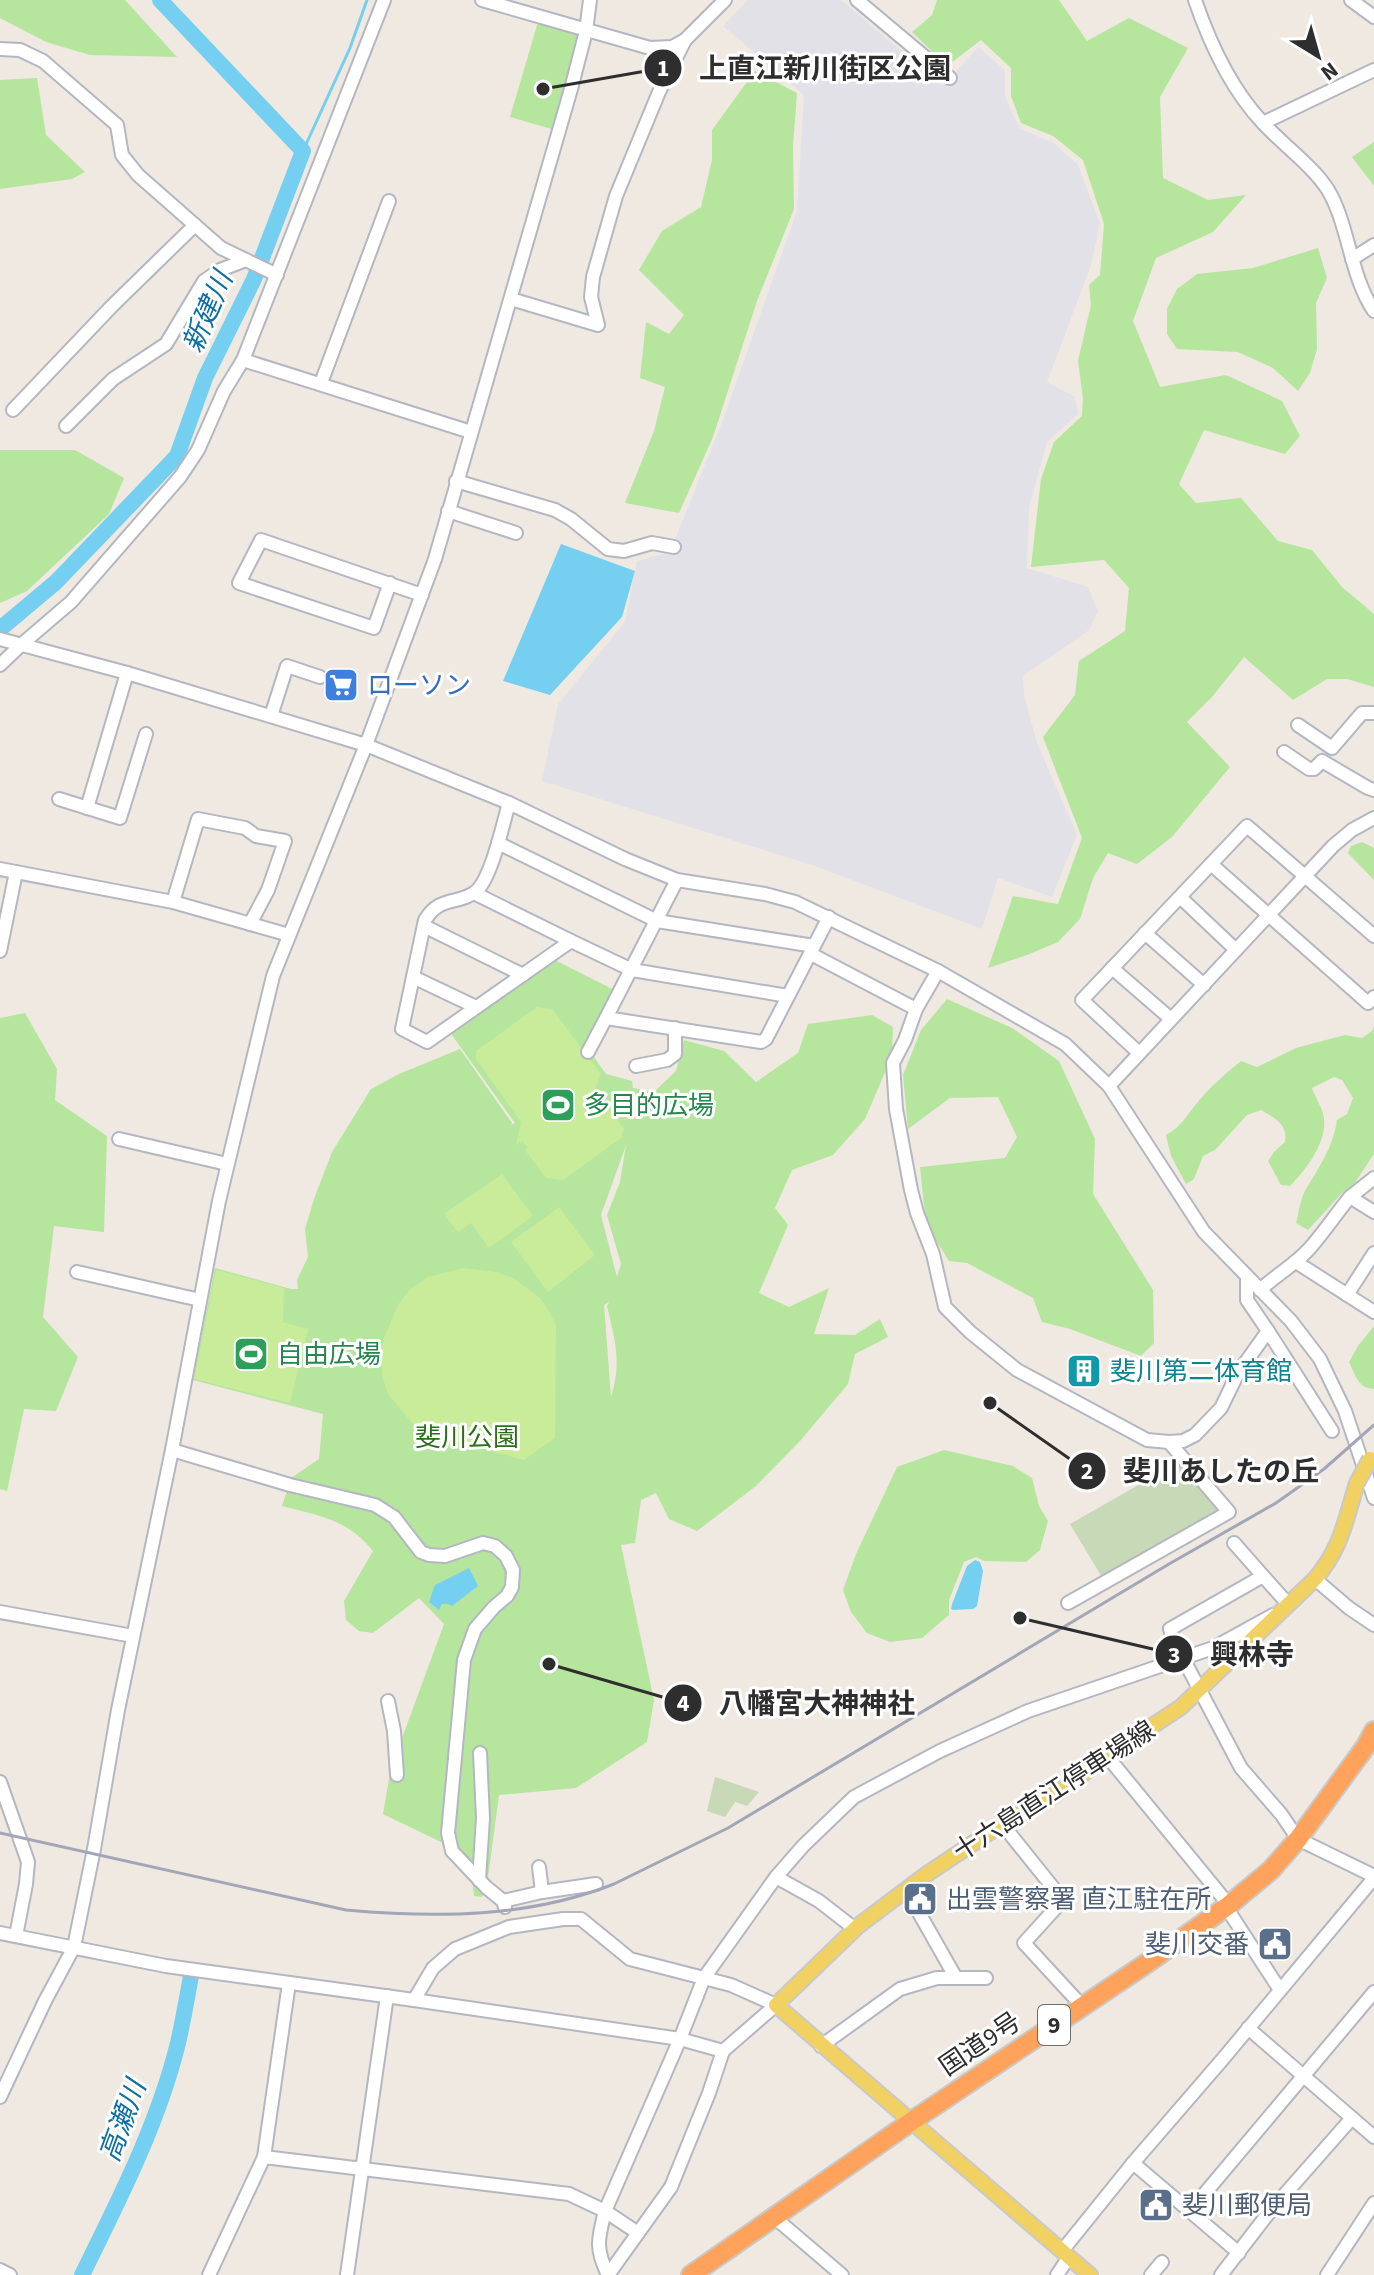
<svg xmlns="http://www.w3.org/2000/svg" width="1374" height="2275" viewBox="0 0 1374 2275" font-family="'Source Sans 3','Noto Sans JP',sans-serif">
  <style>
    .industrial { fill: #e3e1e8 }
    .green { fill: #b6e59e; fill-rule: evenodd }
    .cemetery { fill: #c8d9b8 }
    .pitch { fill: #c9ec9a }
    .water { fill: #75cff0 }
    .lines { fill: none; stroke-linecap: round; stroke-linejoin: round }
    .stream { stroke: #75cff0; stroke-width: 3 }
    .river { stroke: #75cff0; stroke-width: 16 }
    .minor-casing { stroke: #b4b7c1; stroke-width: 16 }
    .major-casing { stroke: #c9c9c9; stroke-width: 18 }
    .highway-casing { stroke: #c9c9c9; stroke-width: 22 }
    .minor { stroke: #fff; stroke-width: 12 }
    .major { stroke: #f2d163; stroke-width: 14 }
    .highway { stroke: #ffa35c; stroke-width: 18 }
    .rail { stroke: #a3a6b8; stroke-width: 3 }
    .major-bridge-casing { stroke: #c9c9c9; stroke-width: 18; stroke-linecap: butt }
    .major-bridge { stroke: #f2d163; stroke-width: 14 }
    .labels { text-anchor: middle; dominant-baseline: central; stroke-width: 6; stroke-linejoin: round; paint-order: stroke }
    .shield { fill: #fff; stroke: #6d6d6d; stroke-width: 2 }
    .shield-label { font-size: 24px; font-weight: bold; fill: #2e2e2e }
    .shop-label { font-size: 26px; fill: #366cbe; stroke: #fff; text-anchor: start }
    .leisure-label { font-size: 26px; fill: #27864d; stroke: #fff; text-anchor: start }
    .culture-label { font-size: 26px; fill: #0d838f; stroke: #fff; text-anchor: start }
    .park-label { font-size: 26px; fill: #2c6e1b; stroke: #fff }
    .street-label { font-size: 26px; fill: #2e2e2e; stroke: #fff }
    .service-label { font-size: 26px; fill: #4e5e75; stroke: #fff; text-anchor: start }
    .water-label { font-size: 28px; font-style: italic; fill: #0d6fa3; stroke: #fff }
    .leader { fill: none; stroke: #2e2e2e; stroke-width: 3 }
    .callout-dot { fill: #2e2e2e; stroke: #fff; stroke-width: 3 }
    .mark-label { font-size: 24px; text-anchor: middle; font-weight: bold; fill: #fff }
    .callout-label { font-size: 28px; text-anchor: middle; font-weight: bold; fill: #2e2e2e; stroke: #fff; stroke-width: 6; stroke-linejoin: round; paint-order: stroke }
  </style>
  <rect width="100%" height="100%" fill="#efe9e1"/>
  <path class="industrial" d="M748,0H841L943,86L978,47L1005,70V97L1020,129L1054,143L1078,165L1100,224L1091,265L1047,382L1075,397L1078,414L1047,442L1029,507L1027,568L1088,587L1098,611L1089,630L1023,676L1024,695L1037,743L1077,835L1052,897L998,878L982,929L815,866L542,781L558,704L625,622L637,561L670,552L723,420L797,211L804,95L723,26Z"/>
  <g class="green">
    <path d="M0,0H125L177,57L90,55L46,42L0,18Z"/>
    <path d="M937,0H1059L1087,41L1129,18L1188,48L1160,97L1163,178L1208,200L1246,195L1213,232L1156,258L1133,321L1160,387L1226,375L1282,401L1300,436L1285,454L1204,430L1179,484L1196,503L1241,498L1278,541L1312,550L1342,587L1374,614V687L1347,679H1327L1293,700L1244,657L1212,697L1187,722L1230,767L1172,837L1137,864L1108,853L1093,878L1080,919L1058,942L1027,955L988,968L1013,896L1058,904L1082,838L1043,737L1075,695L1079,661L1125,631L1129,588L1104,560L1031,567L1041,479L1054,442L1082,416L1083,398L1078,361L1091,305L1089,285L1100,275L1104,224L1083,160L1053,136L1021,123L1011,96V68L981,40L947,66L912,32L932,15Z"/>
    <path d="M538,22L580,34L555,130L510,117Z"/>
    <path d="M755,71L797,93L793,146L794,209L757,301L713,437L679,513L625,503L654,431L665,387L640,378L646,322L669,334L684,315L639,270L662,231L701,207L712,160V130Z"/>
    <path d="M37,78L46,135L85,172L72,179L0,189V80Z"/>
    <path d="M1374,142V186L1352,157Z"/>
    <path d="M1318,248L1327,278L1316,303L1317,349L1310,373L1298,391L1273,368L1238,352L1177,349L1167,334V309L1177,289L1197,274L1253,268Z"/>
    <path d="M0,450H75L124,478L109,514L27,591L0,603Z"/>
    <path d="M1362,842L1374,848V880L1348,853L1351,846Z"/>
    <path d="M553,959L616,991L586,1046L606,1074L632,1081L633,1088L654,1092L676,1071L684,1040L724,1051L756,1082L798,1053L808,1024L872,1015L893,1027L892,1056L865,1119L833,1155L792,1170L775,1208L788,1225L759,1293L789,1307L829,1288L814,1334L855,1335L880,1319L888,1337L855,1354L848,1384L800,1441L756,1486L697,1531L669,1519L656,1493L641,1500L635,1543L621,1545L654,1700L647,1742L576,1788L499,1795L486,1893L481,1897L474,1896L472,1879C460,1868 447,1859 443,1843L383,1814L391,1768L444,1624L419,1598L373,1633L359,1631L346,1620L344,1601L373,1551C347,1519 320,1516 282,1506L291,1478L319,1459L323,1414L193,1380L215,1268L291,1289H298L297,1280L308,1257L305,1229L314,1199L332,1152L371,1089L399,1074L460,1049L512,1123L511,1125L515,1123L449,1031ZM626,1145L620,1182L607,1215L621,1264L617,1277L601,1215ZM609,1302L607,1306C615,1341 622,1361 611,1397L604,1305Z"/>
    <path d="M947,999L1012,1028L1059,1061L1095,1139L1093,1194L1153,1290L1154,1343L1141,1356L1070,1329L1042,1322L1033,1298L967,1263L949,1261L926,1224L920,1167L1005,1158L1017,1137L998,1097L950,1098L908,1129L903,1075L921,1030Z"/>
    <path d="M25,1013L57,1069L55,1100L107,1136L104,1232L54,1226L43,1317L78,1357L56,1411L24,1409L7,1491L0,1489V1018Z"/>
    <path d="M1374,1026V1154L1354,1184L1343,1192L1308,1230L1296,1223C1299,1213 1300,1200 1305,1191C1319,1167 1333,1148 1337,1120L1347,1114L1353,1098L1342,1080L1334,1077L1312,1088C1315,1097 1323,1109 1324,1118C1327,1143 1306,1169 1290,1186L1281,1185L1268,1161L1274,1152L1285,1142C1288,1124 1275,1118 1261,1110L1247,1115L1215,1150L1203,1156L1194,1179L1186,1184L1171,1156L1166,1135C1181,1127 1186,1116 1197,1103C1210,1087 1225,1074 1241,1061L1257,1067L1296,1048L1345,1035L1362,1038L1372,1031Z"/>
    <path d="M1374,1326V1389C1358,1389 1355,1374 1349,1362L1358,1346Z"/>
    <path d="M944,1450L1013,1466L1032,1478L1039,1506L1048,1521L1040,1550L1026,1562L984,1561L976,1557L964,1562L949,1600V1615L922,1638L890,1642L867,1633L851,1612L843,1590L856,1554L897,1467Z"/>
  </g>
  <g class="cemetery">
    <path d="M1179,1462L1219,1507L1218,1514L1103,1579L1070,1524Z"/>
    <path d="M715,1777L759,1792L747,1806L735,1802L725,1817L707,1811Z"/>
  </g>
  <g class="pitch">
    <path d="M537,1007L553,1010L601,1074L595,1089L624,1129L621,1138L563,1180L546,1178L525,1150L528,1148L522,1141L516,1145L521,1122L476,1059V1051Z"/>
    <path d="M502,1174L533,1216L489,1248L471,1223L458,1232L444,1214Z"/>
    <path d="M559,1207L595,1255L548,1292L511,1242Z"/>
    <path d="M463,1268L496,1272L513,1278L540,1298L549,1311L556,1325L555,1438L524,1460L419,1431L388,1394L382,1375L381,1354L384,1338L398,1305L410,1289L428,1277Z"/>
    <path d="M216,1270L284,1288L283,1322L308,1329L290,1403L194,1379Z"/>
  </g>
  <g class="water">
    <path d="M561,544L635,571L622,617L550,695L503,681Z"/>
    <path d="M975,1560L980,1562L983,1571L977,1606L973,1609L953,1610L951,1609L952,1604L967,1566Z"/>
    <path d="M469,1568L478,1586L452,1606L448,1604H442L439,1610L429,1602L435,1585Z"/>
  </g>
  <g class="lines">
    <path class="stream" d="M303,151L350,48L367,0"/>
    <g class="river">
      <path d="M0,629L56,582L177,456L205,378L254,279L303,151L160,0"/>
      <path d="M82,2275C119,2200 158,2124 178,2043C183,2021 187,1998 191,1976"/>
    </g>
    <g class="minor-casing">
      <g id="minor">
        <path d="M482,0L650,48L672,47L685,40L725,0"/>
        <path d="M857,0L950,78"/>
        <path d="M1195,0C1210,44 1231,89 1263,123C1282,144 1313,166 1328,190C1349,225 1350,276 1374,311"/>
        <path d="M1351,0L1374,17"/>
        <path d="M0,49L20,50L43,61L117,125L122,155L138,175L221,248L277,275"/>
        <path d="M1263,123L1374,70"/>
        <path d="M1352,259L1374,245"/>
        <path d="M511,299L598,325L591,297L593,277L616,196L659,92L685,40"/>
        <path d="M243,360L471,432"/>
        <path d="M321,383L389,201"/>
        <path d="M13,410L112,306L195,225"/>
        <path d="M66,426L113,379L166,344L204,281L220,270L246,260"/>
        <path d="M456,481L555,510L571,519L608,549L624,551L652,543L674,547"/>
        <path d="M448,511L516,533"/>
        <path d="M390,583L374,628L239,583L261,540L422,595"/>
        <path d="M0,639L127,673L366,745L509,803L625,859L677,880L765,894L795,902L938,971L1065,1044L1109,1086L1204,1232L1291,1321L1320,1359L1345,1411L1374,1498"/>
        <path d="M0,665L22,644L71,602L180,477L198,450L224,391L243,360L384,0"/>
        <path d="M271,716L287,666L320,677"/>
        <path d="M1298,725L1332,748L1362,713H1374"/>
        <path d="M1284,752L1309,769H1314L1322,761L1368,788L1374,790"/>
        <path d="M59,799L120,818L146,734"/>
        <path d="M509,803C503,823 491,882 474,893C455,905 440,896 425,920L402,1029L427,1042L571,941L632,970L788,996"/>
        <path d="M87,808L127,673"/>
        <path d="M498,843L657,921L814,946"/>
        <path d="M1211,864L1368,1003L1374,997"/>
        <path d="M0,869L173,902L289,935"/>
        <path d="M677,880L606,1018L761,1042L766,1039L829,917"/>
        <path d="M474,893L571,941"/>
        <path d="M1180,897L1236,950"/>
        <path d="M173,902L198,819L245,828L256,836L285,841L268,890L250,924"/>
        <path d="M424,926L523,975"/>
        <path d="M1145,933L1204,985"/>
        <path d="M0,951L16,872"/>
        <path d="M811,954L916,1009"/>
        <path d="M1112,968L1171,1019"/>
        <path d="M938,971L916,1009L905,1040L893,1063L896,1109L911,1190L917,1213L933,1254L945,1307L970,1332L1017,1370L1147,1440L1169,1442L1183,1441L1195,1435L1221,1408L1238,1373L1268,1331L1247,1300V1277"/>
        <path d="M413,977L476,1007"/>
        <path d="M588,1052L606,1018"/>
        <path d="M1139,1053L1082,1000L1247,826L1374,936"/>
        <path d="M636,1066L667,1060L675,1054V1028"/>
        <path d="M1109,1086L1333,846L1352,830L1374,818"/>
        <path d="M119,1139L227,1164"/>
        <path d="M1350,1197L1374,1178"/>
        <path d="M1296,1262L1374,1312"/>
        <path d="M77,1272L200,1300"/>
        <path d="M1260,1290C1276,1275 1296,1264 1310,1248C1324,1232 1336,1214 1350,1197L1374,1212"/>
        <path d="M1347,1295L1374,1253"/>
        <path d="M1268,1331L1332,1431"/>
        <path d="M172,1450L290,1485L375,1505L394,1517L421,1552L429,1555L445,1556L483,1543L495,1546L506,1556L513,1570L512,1587L507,1596L494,1607L475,1629L464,1660L448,1833L452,1851L486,1887L503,1901L505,1907"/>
        <path d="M1234,1543L1263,1576"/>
        <path d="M1315,1579L1349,1608L1374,1625"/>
        <path d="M1068,1603L1229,1512L1169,1442"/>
        <path d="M1288,1604L1263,1576L1170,1629L1179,1658L1185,1662L1241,1768L1281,1814L1298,1839L1374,1876"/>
        <path d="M0,1612L133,1636"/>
        <path d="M388,1701L394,1731L397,1775"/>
        <path d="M1107,1756L1229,1905"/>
        <path d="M0,1782L28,1862L26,1884L16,1936"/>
        <path d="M1002,1824L1063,1900L1024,1943L1082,2006"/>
        <path d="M539,1867L542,1892"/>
        <path d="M776,1877L819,1901L855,1929"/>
        <path d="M479,1880L483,1818L480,1753"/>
        <path d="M906,1890L956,1978"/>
        <path d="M503,1901L542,1892L596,1884"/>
        <path d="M1226,1907L1280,1990"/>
        <path d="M0,1933L166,1966L414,2000L680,2039L723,2051"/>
        <path d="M414,2000L433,1968L455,1949L509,1927L563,1919H581L630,1959L731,1985L776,2005L723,2051L709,2093L671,2187L608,2275"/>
        <path d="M1248,2028L1374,2137"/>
        <path d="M821,2046L900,1989L937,1978H986"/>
        <path d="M0,2097L45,2001L74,1947L94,1849L118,1710L172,1450L219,1201L273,976L366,745L435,559L571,89L586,31L590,0"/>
        <path d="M264,2157L569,2194L605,2211L638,2233"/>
        <path d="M1133,2163L1239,2253"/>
        <path d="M1190,2211L1374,1992"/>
        <path d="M774,2217L842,2275"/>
        <path d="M1062,2251L1133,2163L1222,2060L1374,1878"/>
        <path d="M0,2270L10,2275"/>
        <path d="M209,2275L264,2157L289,1983"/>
        <path d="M347,2275L387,1996"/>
        <path d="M608,2275C595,2248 598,2239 605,2211L680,2039L704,1978L776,1877L803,1846L854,1797L940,1751L1028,1711L1213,1648L1273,1615"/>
        <path d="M1057,2275L1069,2257"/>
        <path d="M1151,2275L1162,2262"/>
        <path d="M1221,2275L1271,2210L1352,2118"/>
        <path d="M1327,2275L1374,2203"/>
      </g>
    </g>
    <g class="major-casing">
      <path id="major" d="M1090,2275L776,2005L858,1926L927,1874L1002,1824L1053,1796L1107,1756L1181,1707L1315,1579C1342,1547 1345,1521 1357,1483"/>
    </g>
    <g class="highway-casing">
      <path id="highway" d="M691,2275L912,2121L1153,1959L1229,1905L1271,1870L1298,1839L1366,1746L1374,1731"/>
    </g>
    <use href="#minor" class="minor"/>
    <use href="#major" class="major"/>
    <use href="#highway" class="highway"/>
    <path class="rail" d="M0,1833L346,1910C437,1918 528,1918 614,1884L728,1828L1169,1564L1276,1503L1324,1469L1374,1425"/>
    <g class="major-bridge-casing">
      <path id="major-bridge" d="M1357,1483L1370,1459"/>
    </g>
    <use href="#major-bridge" class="major-bridge"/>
  </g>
  <defs>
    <g id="supermarket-square" transform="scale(1.8)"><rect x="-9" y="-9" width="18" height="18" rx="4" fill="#3f7fe0" stroke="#fff"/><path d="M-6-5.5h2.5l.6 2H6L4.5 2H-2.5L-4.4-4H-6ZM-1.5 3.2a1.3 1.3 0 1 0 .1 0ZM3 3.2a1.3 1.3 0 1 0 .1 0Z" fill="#fff"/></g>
    <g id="stadium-square" transform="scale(1.8)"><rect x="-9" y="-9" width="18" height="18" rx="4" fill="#2e9e5b" stroke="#fff"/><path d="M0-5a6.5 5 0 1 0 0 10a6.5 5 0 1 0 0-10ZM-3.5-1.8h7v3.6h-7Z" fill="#fff"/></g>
    <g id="building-square" transform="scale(1.8)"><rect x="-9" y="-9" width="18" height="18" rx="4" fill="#0f9aa8" stroke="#fff"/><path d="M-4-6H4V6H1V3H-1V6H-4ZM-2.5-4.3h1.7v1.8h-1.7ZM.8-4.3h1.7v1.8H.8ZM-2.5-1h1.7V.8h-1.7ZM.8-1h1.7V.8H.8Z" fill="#fff"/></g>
    <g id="civic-square" transform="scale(1.8)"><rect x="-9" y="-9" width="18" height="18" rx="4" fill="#5c6f8a" stroke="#fff"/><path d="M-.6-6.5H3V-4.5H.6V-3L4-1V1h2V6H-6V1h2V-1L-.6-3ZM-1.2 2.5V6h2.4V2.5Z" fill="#fff"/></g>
  </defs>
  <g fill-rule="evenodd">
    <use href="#supermarket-square" x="341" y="685"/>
    <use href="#stadium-square" x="558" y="1105"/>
    <use href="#stadium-square" x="251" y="1354"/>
    <use href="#building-square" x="1084" y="1371"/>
    <use href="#civic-square" x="920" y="1899"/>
    <use href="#civic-square" x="1275" y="1944"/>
    <use href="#civic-square" x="1156" y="2205"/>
  </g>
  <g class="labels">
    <rect class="shield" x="1038" y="2005" width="32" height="40" rx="6"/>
    <g class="shield-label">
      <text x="1054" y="2025">9</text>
    </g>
    <g class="shop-label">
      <text x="367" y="685">ローソン</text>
    </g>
    <g class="leisure-label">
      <text x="584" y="1105">多目的広場</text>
      <text x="277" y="1354">自由広場</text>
    </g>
    <g class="culture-label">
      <text x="1110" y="1371">斐川第二体育館</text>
    </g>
    <g class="park-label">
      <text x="467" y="1437">斐川公園</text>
    </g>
    <g class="street-label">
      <text transform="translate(1054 1791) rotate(-33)">十六島直江停車場線</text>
      <text transform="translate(980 2044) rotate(-34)">国道9号</text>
    </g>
    <g class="service-label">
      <text x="946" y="1899">出雲警察署 直江駐在所</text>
      <text x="1249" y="1944" text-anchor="end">斐川交番</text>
      <text x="1182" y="2205">斐川郵便局</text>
    </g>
    <g class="water-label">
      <text transform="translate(208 312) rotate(-67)">新建川</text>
      <text transform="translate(123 2121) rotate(-70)">高瀬川</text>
    </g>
  </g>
  <path class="leader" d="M543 89L663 68M990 1403L1087 1471M1020 1618L1174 1654M549 1664L683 1703"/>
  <g class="callout-dot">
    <circle cx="543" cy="89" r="8"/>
    <circle cx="990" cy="1403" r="8"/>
    <circle cx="1020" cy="1618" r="8"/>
    <circle cx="549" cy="1664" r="8"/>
    <circle cx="663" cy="68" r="20"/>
    <circle cx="1087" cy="1471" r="20"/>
    <circle cx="1174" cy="1654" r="20"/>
    <circle cx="683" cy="1703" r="20"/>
  </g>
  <g class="mark-label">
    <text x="663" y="76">1</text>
    <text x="1087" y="1479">2</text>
    <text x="1174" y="1663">3</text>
    <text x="683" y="1711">4</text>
  </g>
  <g class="callout-label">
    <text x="825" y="78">上直江新川街区公園</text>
    <text x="1221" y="1481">斐川あしたの丘</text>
    <text x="1252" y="1664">興林寺</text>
    <text x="817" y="1713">八幡宮大神神社</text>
  </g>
  <g transform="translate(1318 56) rotate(143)" stroke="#ffffff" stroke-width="6" paint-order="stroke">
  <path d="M0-6L14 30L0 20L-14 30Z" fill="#2e2e2e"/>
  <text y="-12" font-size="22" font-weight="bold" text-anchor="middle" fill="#2e2e2e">N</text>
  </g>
</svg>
